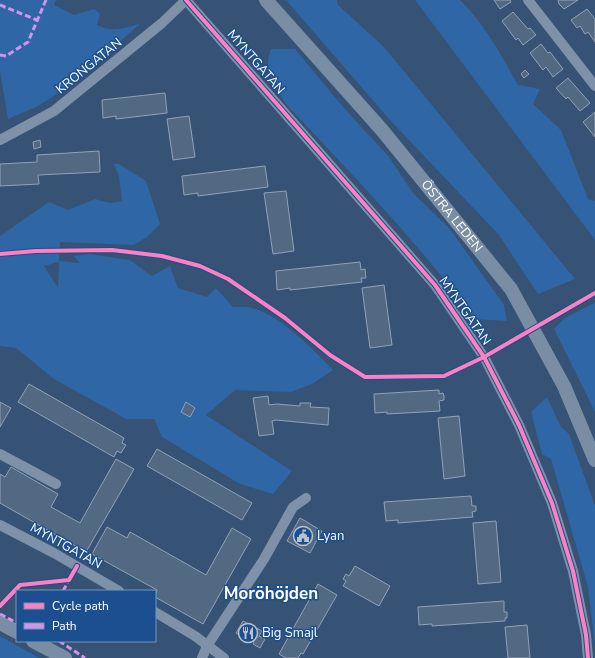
<svg xmlns="http://www.w3.org/2000/svg" width="595" height="658" viewBox="0 0 595 658" font-family="'Nunito Sans',sans-serif">
  <style>
    .green { fill: #2f66a5; fill-rule: evenodd }
    .building { fill: #526984; stroke: #92a2b6 }
    .lines { fill: none; stroke-linecap: round; stroke-linejoin: round }
    .street { stroke: #7d92a8; stroke-width: 10 }
    .secondary { stroke: #798da4; stroke-width: 14 }
    .quiet { stroke: #d193ec; stroke-width: 3; stroke-dasharray: 6 3; stroke-linecap: butt }
    .cycleway-casing { stroke: #1b4f8f; stroke-width: 6 }
    .cycleway { stroke: #ff80c0; stroke-width: 4 }
    .labels { text-anchor: middle; dominant-baseline: central; stroke-width: 3; stroke-linejoin: round; paint-order: stroke }
    .street-label { font-size: 13px; fill: #fff; stroke: #1b4f8f }
    .poi-label { font-size: 13px; fill: #fff; stroke: #1b4f8f; text-anchor: start }
    .district-label { font-size: 17px; font-weight: bold; fill: #fff; stroke: #1b4f8f }
  </style>
  <rect width="100%" height="100%" fill="#365274"/>
  <g class="green">
    <path d="M0,0H56L54,5L74,15L94,9L100,14L97,25C112,33 126,28 141,23L72,84L38,106L8,119L0,71Z"/>
    <path d="M286,0H337L338,5L384,47L575,279L538,294L499,235L389,119Z"/>
    <path d="M415,0H460C485,24 501,55 518,85L540,89L533,104L561,130L588,199L595,201V240Z"/>
    <path d="M271,49H295L343,107L389,157L413,193L450,229L504,305L507,321L474,319C419,242 351,174 286,104C275,86 262,70 271,49Z"/>
    <path d="M114,164H119L146,181L160,224L147,237L134,245L60,242L59,261L80,263L74,256L90,254L130,260L152,276L170,266L178,288L207,297L216,288L233,307C239,307 246,306 252,308C279,314 314,350 333,370L312,384L291,392L235,390L206,415L292,471L273,494L240,484L162,437L154,419H126L54,379L16,348L0,346V236L49,202L68,210L95,199L110,203L122,201L119,177ZM59,262L58,288L44,266Z"/>
    <path d="M594,303L595,304V412L554,329L565,318Z"/>
    <path d="M547,397L561,427L569,434L595,506V645L588,587L551,459L542,454L531,412Z"/>
    <path d="M0,636L39,658H0Z"/>
  </g>
  <g class="building">
    <path d="M494,0H510L511,2L500,9Z"/>
    <path d="M558,0H578L564,9L559,4Z"/>
    <path d="M587,9L595,19V42L588,32L585,34L580,26L577,28L571,20Z"/>
    <path d="M513,12L528,29L530,28L536,35L523,45L518,38L516,40L502,21Z"/>
    <path d="M541,44L548,53L550,52L563,69L553,77L546,67L543,70L530,53Z"/>
    <path d="M525,70L529,74L524,78L521,74Z"/>
    <path d="M568,78L590,103L580,111L568,97L566,99L556,88Z"/>
    <path d="M165,93L167,113L116,119V116L103,118L102,100Z"/>
    <path d="M595,112V137L583,122Z"/>
    <path d="M189,116L195,157L173,160L167,119Z"/>
    <path d="M40,140L41,147L34,149L33,142Z"/>
    <path d="M99,151L100,172L38,175L39,184L0,186V164L37,162V155Z"/>
    <path d="M265,166L268,187L198,196V193L184,195L182,176Z"/>
    <path d="M286,191L294,251L273,254L264,193Z"/>
    <path d="M360,262L361,270L365,269L366,278H361L362,282L290,290V288L277,290L276,271Z"/>
    <path d="M384,285L392,345L370,348L362,288Z"/>
    <path d="M29,384L124,438L122,443L126,445L121,453L117,451L114,457L18,402Z"/>
    <path d="M439,390V394L443,393L444,396V400L439,401L440,411L387,414V412L375,413L374,394Z"/>
    <path d="M268,396L269,405L277,404L300,406V403H311L310,407L329,408L328,425L276,420L272,421L274,434L259,436L253,398Z"/>
    <path d="M0,402L11,408L0,427Z"/>
    <path d="M186,402L195,408L190,417L181,412Z"/>
    <path d="M459,416L465,476L444,479L438,418Z"/>
    <path d="M157,449L252,503L242,520L147,466Z"/>
    <path d="M116,459L134,469L86,552L0,503V474L5,477L11,467L58,494L51,507L80,523Z"/>
    <path d="M471,496L472,506H476V511L472,512L473,517L398,523V520L386,521L384,502Z"/>
    <path d="M300,518L322,531L310,553L287,541Z"/>
    <path d="M496,521L501,582L478,584L473,523Z"/>
    <path d="M107,527L127,538L130,532L206,575L232,528L251,539L203,624L155,597L157,590L92,554Z"/>
    <path d="M355,566L390,586L379,606L343,586L346,581L343,579L346,574L349,576Z"/>
    <path d="M318,584L337,595L303,654L301,653L298,658H286L279,654Z"/>
    <path d="M504,601V612H507V618H505V621L432,626V624L419,625L418,607Z"/>
    <path d="M243,621L262,631L259,636L265,639L260,648L253,644L254,642L236,633Z"/>
    <path d="M527,625L530,658H508L505,627Z"/>
  </g>
  <g class="lines">
    <g class="street">
      <path d="M186,0L435,285L484,357L519,425L552,503L573,571L586,635L588,658"/>
      <path d="M528,0L595,86"/>
      <path d="M0,140L54,111L162,23L186,0"/>
      <path d="M0,454L56,484"/>
      <path d="M0,525L54,553L119,591"/>
      <path d="M155,612L195,636L224,658"/>
      <path d="M202,658L207,646L264,559L293,507L306,498"/>
    </g>
    <g class="secondary">
      <path id="s1" d="M266,0L382,130L511,289L564,386L595,460"/>
      <path d="M0,623L17,632"/>
      <path d="M33,641L65,658"/>
    </g>
    <g class="quiet">
      <path d="M0,5L37,20"/>
      <path d="M0,55L6,56L28,42L46,0"/>
      <path d="M63,591L69,580"/>
      <path d="M0,614L17,623"/>
      <path d="M59,641L85,658"/>
    </g>
    <g class="cycleway-casing">
      <g id="cycleway">
        <path d="M186,0L435,285L484,357L519,425L552,503L573,571L586,635L588,658"/>
        <path d="M0,254L36,251L112,250L162,256L200,266L228,279L285,318L330,355L365,377L444,376L484,357L595,293"/>
        <path d="M0,606L20,585L69,580L77,566"/>
      </g>
    </g>
    <use href="#cycleway" class="cycleway"/>
  </g>
  <defs>
    <g id="civic-ring" transform="scale(1)"><circle r="9.5" fill="#1b4f8f" stroke="#b9c2ce" stroke-width="1.5"/><path d="M-.6-6.5H3V-4.5H.6V-3L4-1V1h2V6H-6V1h2V-1L-.6-3ZM-1.2 2.5V6h2.4V2.5Z" fill="#b9c2ce"/></g>
    <g id="restaurant-ring" transform="scale(1)"><circle r="9.5" fill="#1b4f8f" stroke="#b9c2ce" stroke-width="1.5"/><path d="M-5-6h1v4h1v-4h1v4h1v-4h1v5L-1.5 .5V6h-2V.5L-5-1ZM5-6V6H3V1.5H1.5Q1.5-4 5-6Z" fill="#b9c2ce"/></g>
  </defs>
  <g fill-rule="evenodd">
    <use href="#civic-ring" x="303" y="536"/>
    <use href="#restaurant-ring" x="248" y="633"/>
  </g>
  <g class="labels">
    <g class="street-label">
      <text transform="translate(256 62) rotate(49)">MYNTGATAN</text>
      <text transform="translate(89 66) rotate(-39)">KRONGATAN</text>
      <text stroke="none"><textPath href="#s1" startOffset="285">ÖSTRA LEDEN</textPath></text>
      <text transform="translate(465 311) rotate(55)">MYNTGATAN</text>
      <text transform="translate(66 546) rotate(29)">MYNTGATAN</text>
    </g>
    <g class="poi-label">
      <text x="317" y="536">Lyan</text>
      <text x="262" y="633">Big Smajl</text>
    </g>
    <g class="district-label">
      <text x="271" y="593">Moröhöjden</text>
    </g>
  </g>
  <rect x="16" y="590" width="140" height="52" fill="#1b4f8f" stroke="#7695bc"/>
  <rect x="24" y="603" width="20" height="6" fill="#ff80c0" stroke="#7695bc"/>
  <text x="52" y="610" font-size="12" fill="#ffffff">Cycle path</text>
  <rect x="24" y="623" width="20" height="6" fill="#d193ec" stroke="#7695bc"/>
  <text x="52" y="630" font-size="12" fill="#ffffff">Path</text>
</svg>
